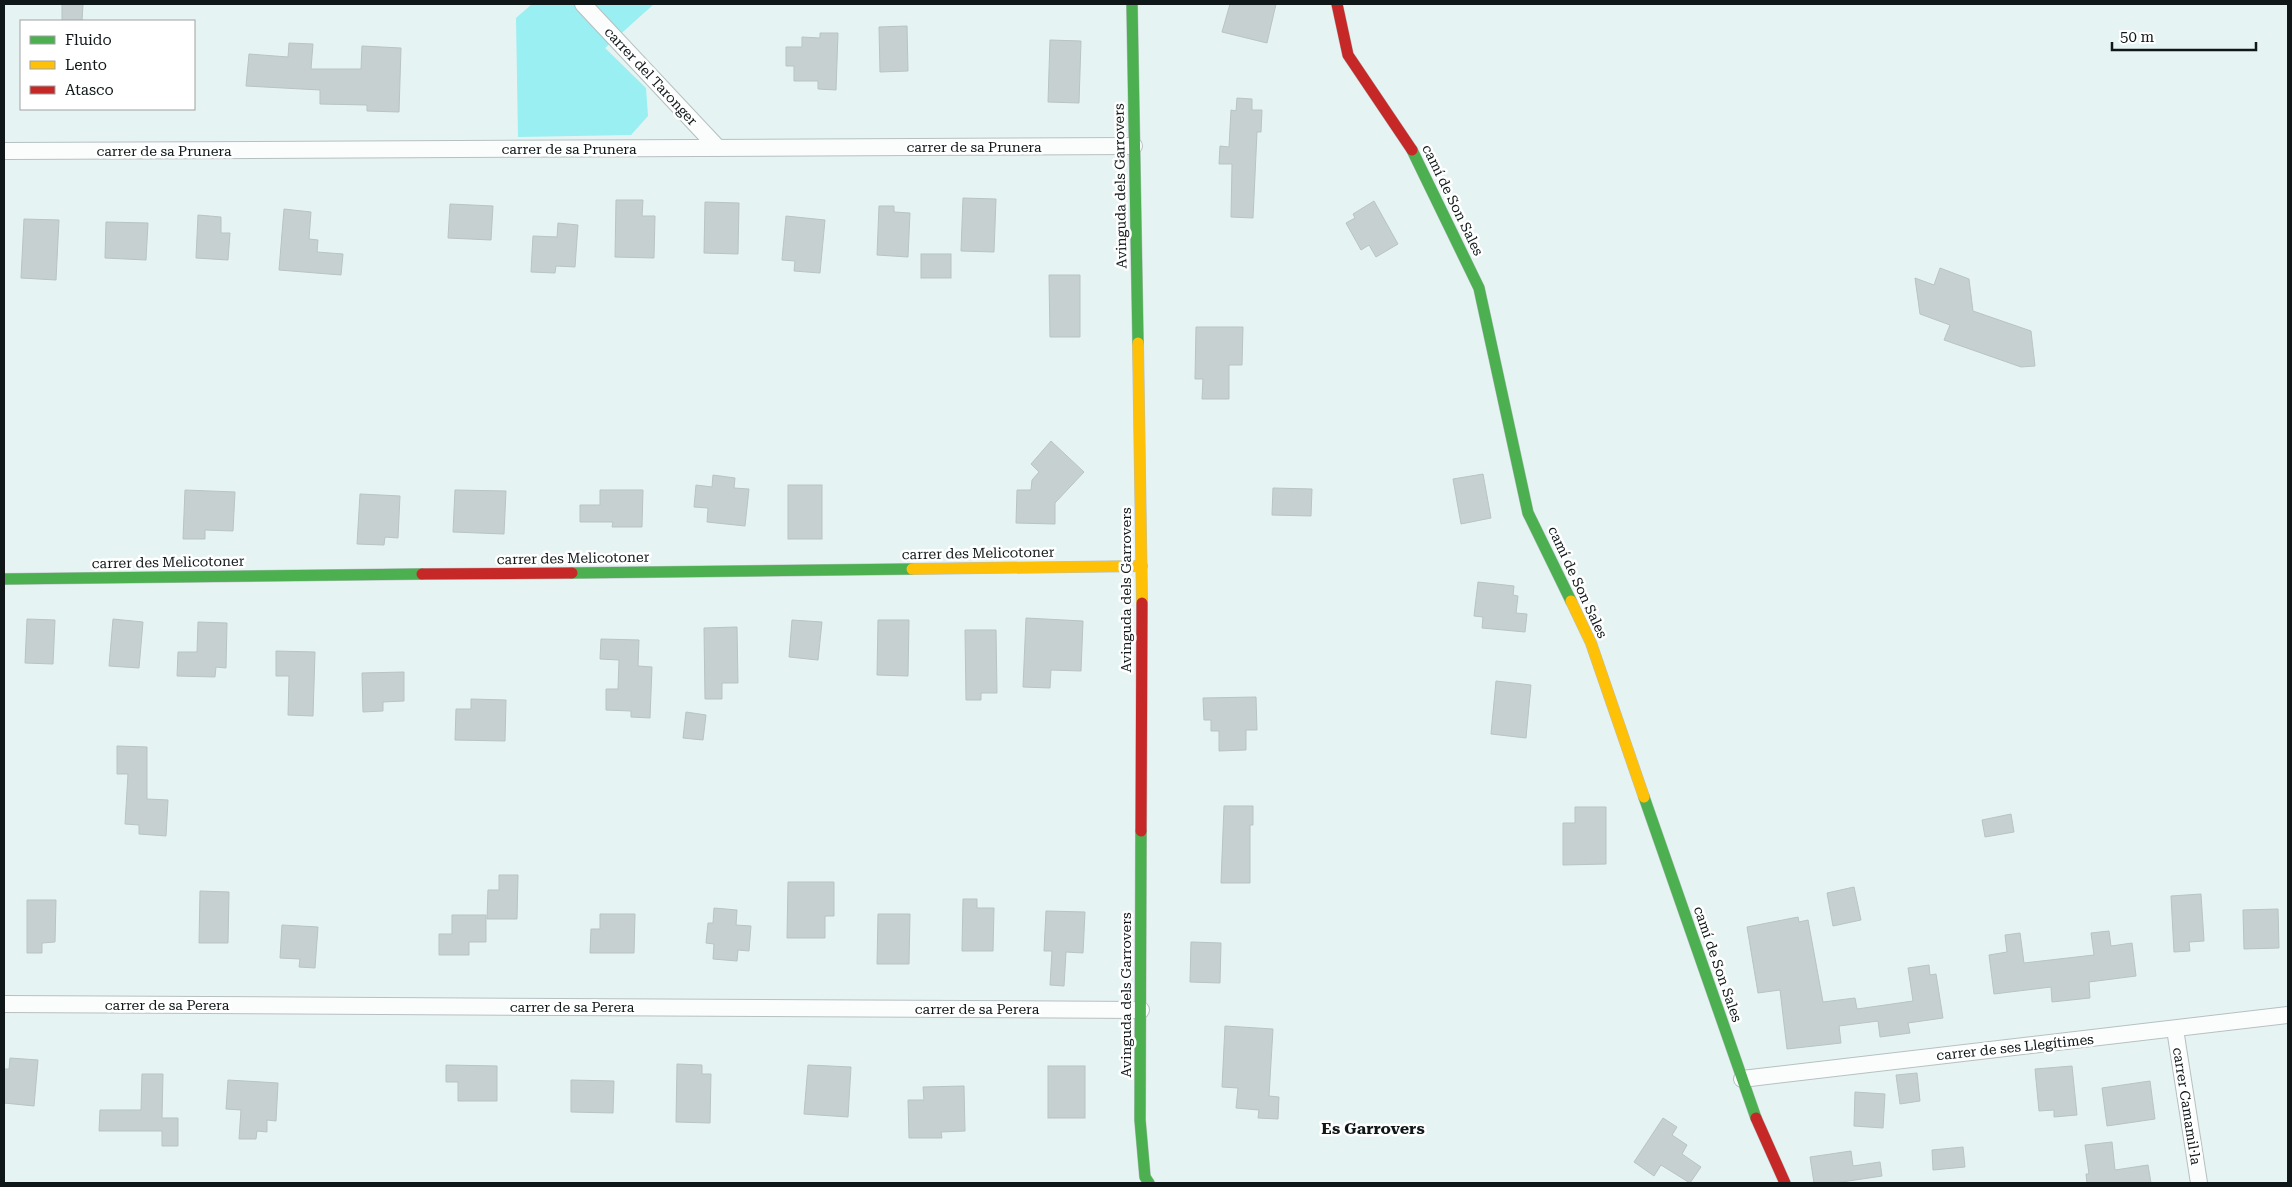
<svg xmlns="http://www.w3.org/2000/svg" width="2292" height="1187" viewBox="0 0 2292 1187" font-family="'Roboto Serif',serif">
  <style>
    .green { fill: #99eff1 }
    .building { fill: #c6d0d0; stroke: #b8c3c3 }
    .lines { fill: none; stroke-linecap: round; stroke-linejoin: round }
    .street-casing { stroke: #b6c0c0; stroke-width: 18 }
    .fast-casing { stroke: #b6c0c0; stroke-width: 12 }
    .slow-casing { stroke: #b6c0c0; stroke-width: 12 }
    .jam-casing { stroke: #b6c0c0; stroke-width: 12 }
    .street { stroke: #fbfdfd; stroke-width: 16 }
    .fast { stroke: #4caf50; stroke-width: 11 }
    .slow { stroke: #ffc107; stroke-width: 11 }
    .jam { stroke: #c62828; stroke-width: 11 }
    .labels { text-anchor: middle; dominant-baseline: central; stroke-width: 5; stroke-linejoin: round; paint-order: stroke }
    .street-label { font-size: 14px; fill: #0f1718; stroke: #fff }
    .quarter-label { font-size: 16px; font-weight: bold; fill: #0f1718; stroke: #fff }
  </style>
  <rect width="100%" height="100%" fill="#e6f3f3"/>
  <path class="green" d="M532,4H654L605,48L646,88L648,116L631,135L518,137L516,18Z"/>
  <g class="building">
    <path d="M62,4H83L82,21H62Z"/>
    <path d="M1230,4H1276L1267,43L1222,32Z"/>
    <path d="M907,26L908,71L880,72L879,27Z"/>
    <path d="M820,33H838L836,90L818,89V81H794V66H786V47H802V37L820,38Z"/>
    <path d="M1050,40L1081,41L1079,103L1048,102Z"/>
    <path d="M289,43L313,44L311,69H361L362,46L401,48L399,112L367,111V105L320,104V90L246,86L249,54L288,57Z"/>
    <path d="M1237,98L1252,99V110H1262L1261,132H1257L1253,218L1231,217L1232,164H1219L1220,146L1229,147L1231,110L1236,111Z"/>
    <path d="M963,198L996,199L994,252L961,251Z"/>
    <path d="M616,200H643L642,216H655L654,258L615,257Z"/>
    <path d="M1374,201L1398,244L1376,257L1369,245L1361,250L1346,223L1355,218L1353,214Z"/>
    <path d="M705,202L739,203L738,254L704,253Z"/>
    <path d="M450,204L493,206L491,240L448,238Z"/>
    <path d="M879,206H894V212L910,213L908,257L877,255Z"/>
    <path d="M284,209L311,212L309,239L318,240L317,252L343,254L341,275L279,270Z"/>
    <path d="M198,215L221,217V233H230L228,260L196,258Z"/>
    <path d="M786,216L825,220L820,273L794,271L795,261L782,260Z"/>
    <path d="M24,219L59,220L56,280L21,278Z"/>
    <path d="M106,222L148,223L146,260L105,258Z"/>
    <path d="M558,223L578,225L575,267L556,266L555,273L531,272L533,236L557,237Z"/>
    <rect x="921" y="254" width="30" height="24"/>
    <path d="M1940,268L1969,279L1973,311L2031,331L2035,366L2021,367L1944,340L1950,325L1920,314L1915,278L1934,285Z"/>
    <path d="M1049,275H1080V337H1050Z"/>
    <path d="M1196,327H1243L1242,365H1229V399H1202L1203,379H1195Z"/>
    <path d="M1051,441L1084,472L1055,503V524L1016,523L1017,490H1031L1032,480L1039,472L1031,464Z"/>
    <path d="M1483,474L1491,518L1461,524L1453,479Z"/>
    <path d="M713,475L735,478L734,488L749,489L745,526L707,522L708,508L694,507L696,485L712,487Z"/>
    <rect x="788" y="485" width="34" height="54"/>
    <path d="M1273,488L1312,489L1311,516L1272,515Z"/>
    <path d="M185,490L235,492L233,531L205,530V539H183Z"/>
    <path d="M455,490L506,491L504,534L453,532Z"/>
    <path d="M600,490H643L642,527H612L613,522H580V505H600Z"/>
    <path d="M360,494L400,496L398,538L385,537L384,545L357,544Z"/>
    <path d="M1478,582L1514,586L1513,595L1518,596L1516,613L1527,614L1525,632L1482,628L1483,617L1474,616Z"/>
    <path d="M1026,618L1083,621L1081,671L1051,670L1050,688L1023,687Z"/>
    <path d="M27,619L55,620L53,664L25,663Z"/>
    <path d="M113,619L143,622L139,668L109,666Z"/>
    <path d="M792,620L822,622L818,660L789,657Z"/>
    <path d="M878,620H909L908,676L877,675Z"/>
    <path d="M198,622L227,623L226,668L216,667L215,677L177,676L178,652H197Z"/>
    <path d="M737,627L738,683H722V699H705L704,628Z"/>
    <path d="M965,630H996L997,693H981V700H966Z"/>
    <path d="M601,639L639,640L638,666L652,667L650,718L631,717V711L606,710V689H618L619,660L600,659Z"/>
    <path d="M276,651L315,652L313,716L288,715L289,676H276Z"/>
    <path d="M404,672V701L383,702V711L363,712L362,673Z"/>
    <path d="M1496,681L1531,685L1526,738L1491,734Z"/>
    <path d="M1256,697L1257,730H1246V750L1219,751V731H1211V720H1204L1203,698Z"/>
    <path d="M471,699L506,700L505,741L455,740L456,709H471Z"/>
    <path d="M686,712L706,715L703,740L683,738Z"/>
    <path d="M117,746L147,747V799L168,800L166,836L139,834V825L125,824L128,774H117Z"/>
    <path d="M1224,806H1253V825H1250V883H1221Z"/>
    <path d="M1575,807H1606V864L1563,865V823H1575Z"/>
    <path d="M2011,814L2014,832L1985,837L1982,820Z"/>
    <path d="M499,875H518L517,919H487L488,890H499Z"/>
    <path d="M788,882H834V916H825V938H787Z"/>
    <path d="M1854,887L1861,920L1833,926L1827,893Z"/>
    <path d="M200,891L229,892L228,943H199Z"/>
    <path d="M2201,894L2204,941L2189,942L2190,951L2174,952L2171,896Z"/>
    <path d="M963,899H977V908H994L993,951H962Z"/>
    <path d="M27,900H56L55,942L42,943V953H27Z"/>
    <path d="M714,908L737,910L736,925L751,926L749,951L738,950L737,961L713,959L714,944L706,943L708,923H713Z"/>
    <path d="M2278,909L2279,948L2244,949L2243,910Z"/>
    <path d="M1046,911L1085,912L1083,953L1066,952L1064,986L1050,985L1052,951H1044Z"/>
    <path d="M600,914H635L634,953H590L591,929H600Z"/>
    <path d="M878,914H910L909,964H877Z"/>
    <path d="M452,915H486V942H469V955H439V934H452Z"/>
    <path d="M1798,917L1799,922L1808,920L1823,1002L1855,998L1857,1009L1913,1001L1908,968L1929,965L1930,975L1936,974L1943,1018L1908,1023L1910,1033L1880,1037L1878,1021L1839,1026L1841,1043L1787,1049L1780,990L1758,993L1747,927Z"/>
    <path d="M282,925L318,927L315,968L299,967L300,959L280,958Z"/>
    <path d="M2109,931L2111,946L2132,943L2136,976L2089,982L2090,998L2052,1002L2051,987L1994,994L1989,955L2007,952L2005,935L2020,933L2024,963L2094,955L2091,933Z"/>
    <path d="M1191,942L1221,943L1220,983L1190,982Z"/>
    <path d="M1225,1026L1273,1029L1269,1096L1279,1097L1278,1119L1258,1118L1259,1110L1236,1108L1238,1088L1222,1087Z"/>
    <path d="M10,1058L38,1060L34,1106L4,1103V1069H9Z"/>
    <path d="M677,1064L702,1065V1074H711L710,1123L676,1122Z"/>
    <path d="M446,1065L497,1066V1101H458V1082H446Z"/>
    <path d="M808,1065L851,1067L848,1117L804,1114Z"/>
    <rect x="1048" y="1066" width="37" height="52"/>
    <path d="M2072,1066L2077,1115L2054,1117V1110L2039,1111L2035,1069Z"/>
    <path d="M1917,1073L1920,1101L1900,1104L1896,1075Z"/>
    <path d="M142,1074H163L162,1118H178V1146H162V1131H99L100,1110H141Z"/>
    <path d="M228,1080L278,1083L276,1121L267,1120V1132L257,1131L256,1139H239L241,1110L226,1109Z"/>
    <path d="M571,1080L614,1081L613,1113L571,1112Z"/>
    <path d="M2150,1081L2155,1119L2107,1126L2102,1088Z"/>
    <path d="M964,1086L965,1131L941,1132L942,1138H909L908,1100H924L923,1087Z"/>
    <path d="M1855,1092L1885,1094L1883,1128L1854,1126Z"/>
    <path d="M1663,1118L1677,1127L1672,1135L1687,1145L1682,1154L1701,1167L1690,1183L1661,1165L1654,1176L1634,1162Z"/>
    <path d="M2112,1142L2115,1170L2148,1165L2151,1183H2087L2086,1174H2089L2085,1145Z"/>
    <path d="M1963,1147L1965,1167L1933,1170L1932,1150Z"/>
    <path d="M1851,1151L1853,1166L1880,1162L1882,1176L1835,1183H1814L1810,1157Z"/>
  </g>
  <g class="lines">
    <g class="street-casing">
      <g id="street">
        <path d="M583,4L718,148"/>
        <path d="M4,151L1134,146"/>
        <path d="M4,1004L1141,1010"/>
        <path d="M2175,1029L2199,1183"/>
        <path d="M1742,1079L2288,1015"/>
      </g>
    </g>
    <g class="fast-casing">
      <g id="fast">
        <path d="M1132,4L1138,343"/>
        <path d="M1412,150L1479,288L1528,513L1571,601"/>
        <path d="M572,573L912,569"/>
        <path d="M4,579L422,574"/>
        <path d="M1644,797L1756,1118"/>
        <path d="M1141,831L1140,1120L1145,1177L1149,1183"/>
      </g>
    </g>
    <g class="slow-casing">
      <g id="slow">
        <path d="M1138,343L1142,603"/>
        <path d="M912,569L1142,566"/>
        <path d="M1571,601L1591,643L1644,797"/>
      </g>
    </g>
    <g class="jam-casing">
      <g id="jam">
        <path d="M1337,4L1348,55L1412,150"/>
        <path d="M422,574L572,573"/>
        <path d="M1141,831L1142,603"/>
        <path d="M1756,1118L1785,1183"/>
      </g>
    </g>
    <use href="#street" class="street"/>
    <use href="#fast" class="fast"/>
    <use href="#slow" class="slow"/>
    <use href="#jam" class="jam"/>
  </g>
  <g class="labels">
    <g class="street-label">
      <text transform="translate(651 76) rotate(47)">carrer del Taronger</text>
      <text x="974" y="147">carrer de sa Prunera</text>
      <text x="569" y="149">carrer de sa Prunera</text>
      <text x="164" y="151">carrer de sa Prunera</text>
      <text transform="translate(1120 186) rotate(-91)">Avinguda dels Garrovers</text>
      <text transform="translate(1453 200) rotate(64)">camí de Son Sales</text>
      <text transform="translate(978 553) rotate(-1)">carrer des Melicotoner</text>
      <text transform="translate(573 558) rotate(-1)">carrer des Melicotoner</text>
      <text transform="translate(168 562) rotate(-1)">carrer des Melicotoner</text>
      <text transform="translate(1578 582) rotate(65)">camí de Son Sales</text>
      <text transform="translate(1126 590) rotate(-90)">Avinguda dels Garrovers</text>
      <text transform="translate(1718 964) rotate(71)">camí de Son Sales</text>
      <text transform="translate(1126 995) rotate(-90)">Avinguda dels Garrovers</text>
      <text x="167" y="1005">carrer de sa Perera</text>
      <text x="572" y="1007">carrer de sa Perera</text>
      <text x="977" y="1009">carrer de sa Perera</text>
      <text transform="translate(2015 1047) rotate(-6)">carrer de ses Llegítimes</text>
      <text transform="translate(2187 1106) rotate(81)">carrer Camamil·la</text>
    </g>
    <g class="quarter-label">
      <text x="1373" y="1128">Es Garrovers</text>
    </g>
  </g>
  <rect width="2292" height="1187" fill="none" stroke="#0f1718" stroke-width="10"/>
  <rect x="20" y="20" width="175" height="90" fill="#ffffff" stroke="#9fa2a3"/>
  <rect x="30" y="36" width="25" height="8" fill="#4caf50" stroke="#9fa2a3"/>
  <text x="65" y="45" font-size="15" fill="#0f1718">Fluido</text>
  <rect x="30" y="61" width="25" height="8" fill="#ffc107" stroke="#9fa2a3"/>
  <text x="65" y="70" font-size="15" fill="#0f1718">Lento</text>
  <rect x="30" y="86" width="25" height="8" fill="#c62828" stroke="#9fa2a3"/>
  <text x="65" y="95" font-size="15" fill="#0f1718">Atasco</text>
  <path d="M2112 42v8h144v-8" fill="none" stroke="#0f1718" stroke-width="2.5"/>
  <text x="2120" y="42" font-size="15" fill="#0f1718" stroke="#ffffff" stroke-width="4" paint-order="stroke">50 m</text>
</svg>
